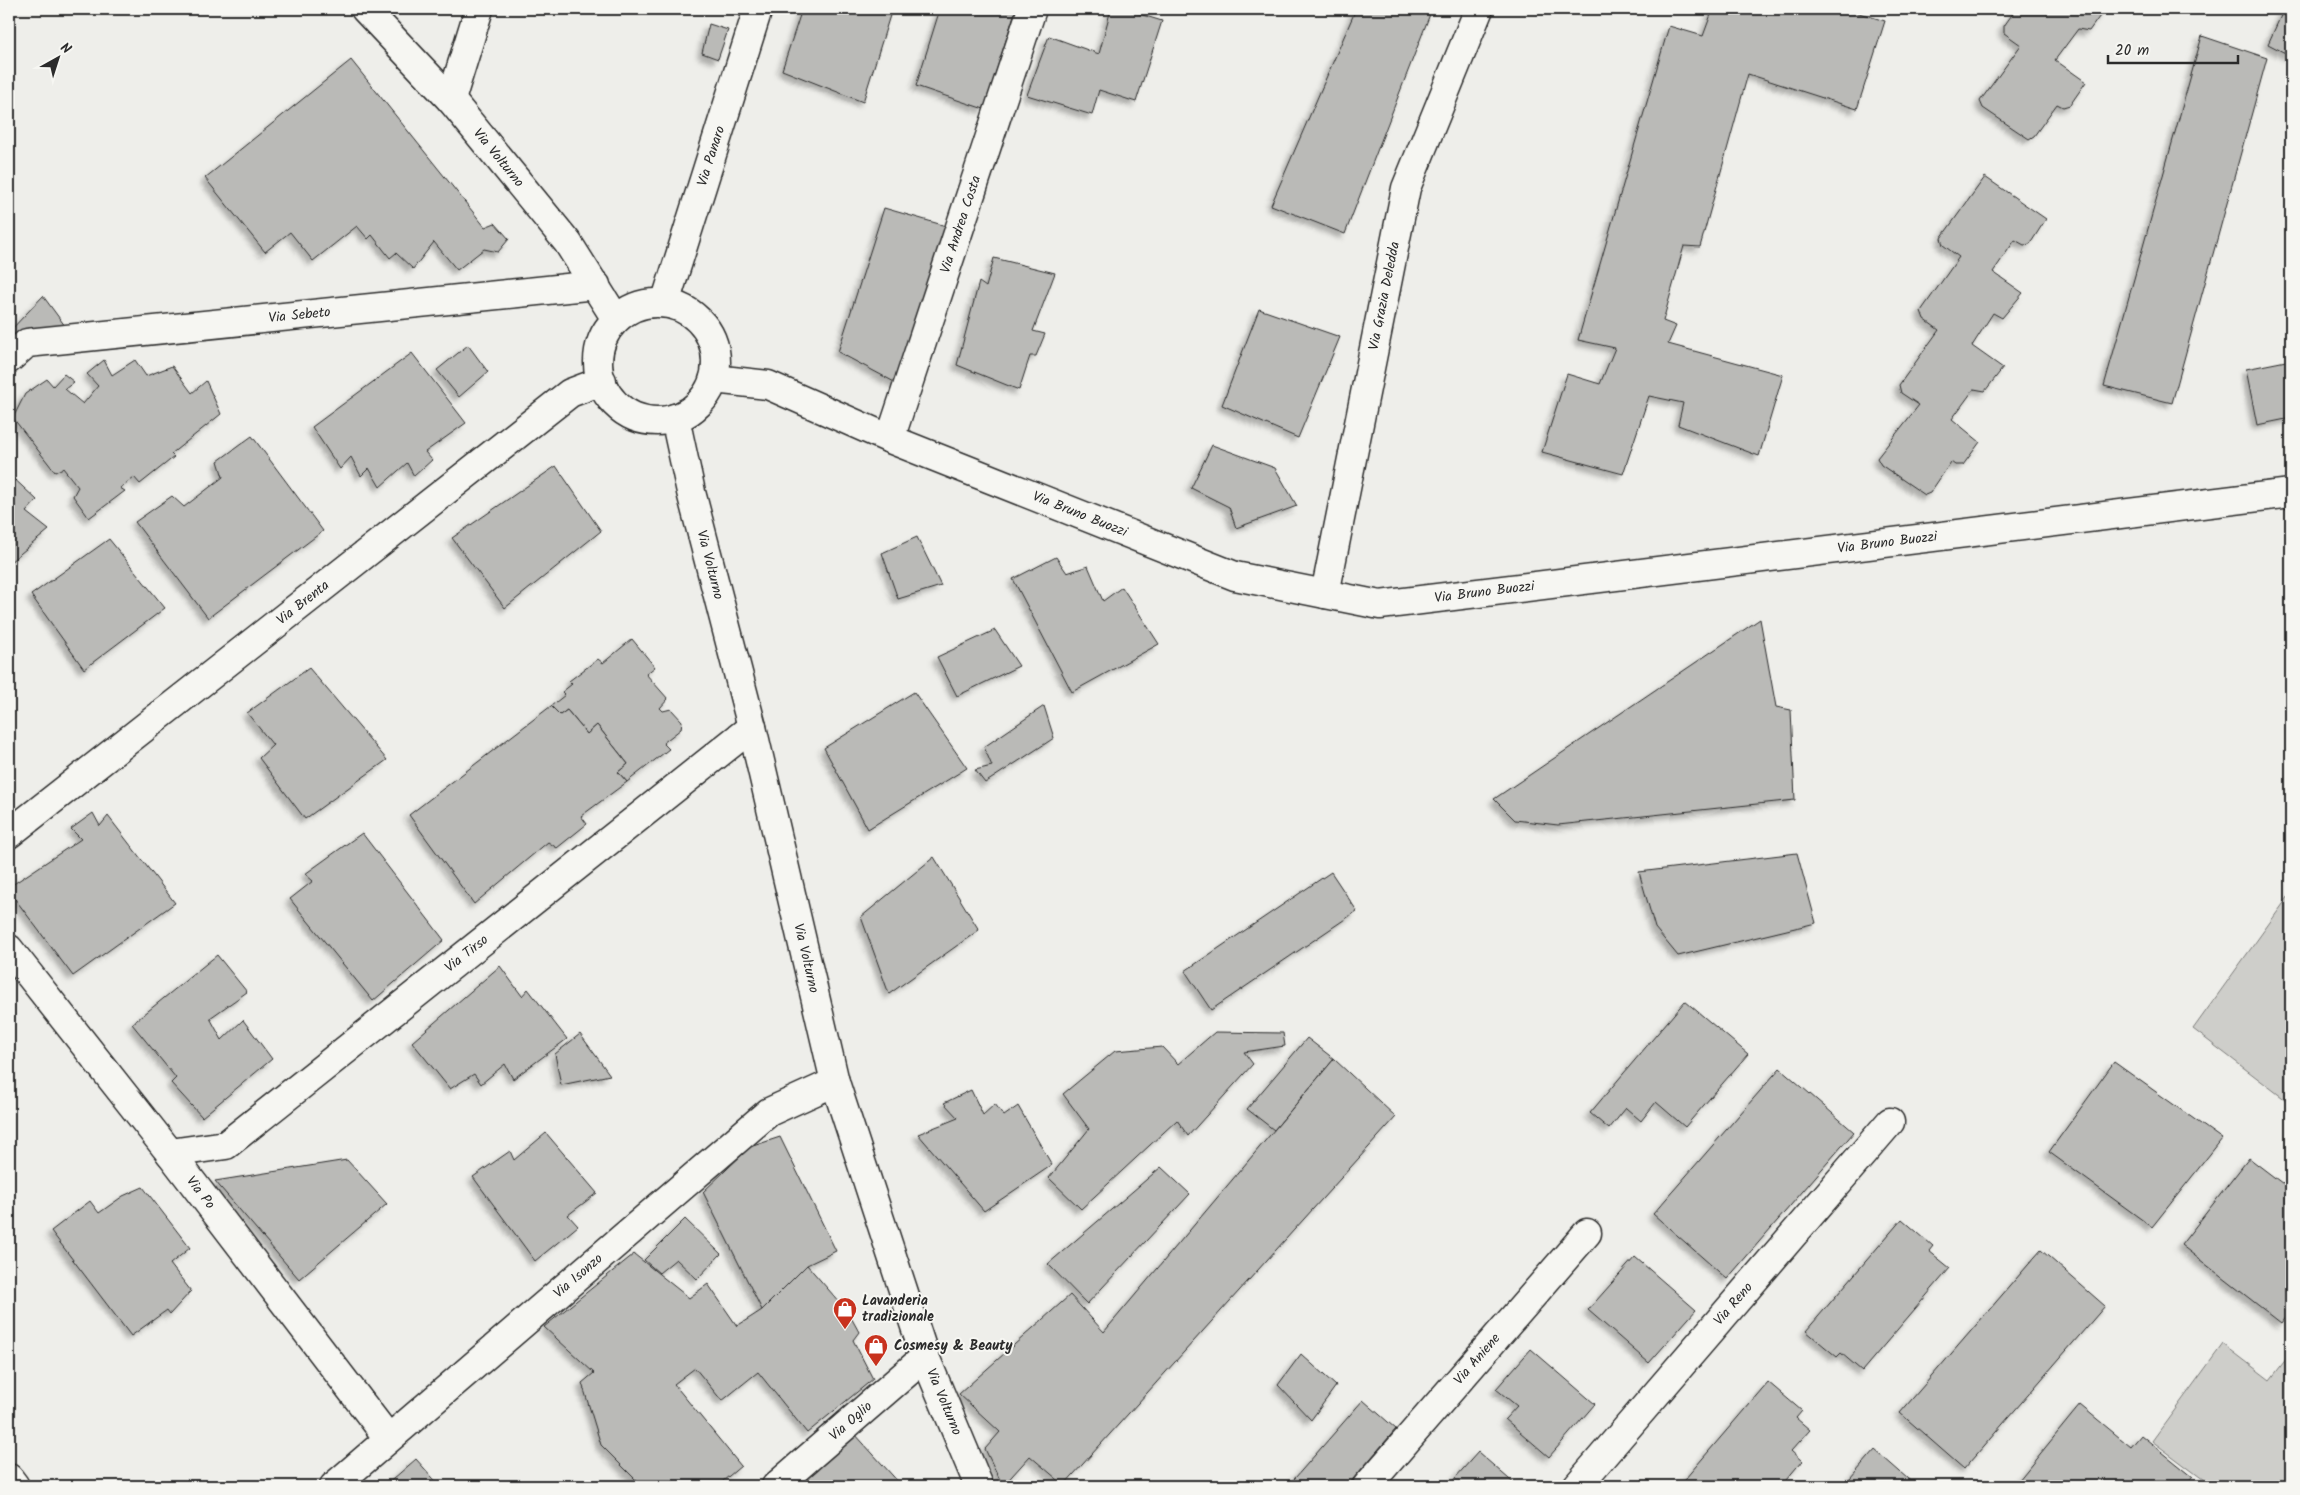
<svg xmlns="http://www.w3.org/2000/svg" width="2300" height="1495" viewBox="0 0 2300 1495" font-family="Kalam,sans-serif">
  <style>
    .green { fill: #cececa; stroke: #7c7c7a }
    .building { fill: #babab7; stroke: #2b2b2b; filter: url(#shadow) }
    .lines { fill: none; stroke-linecap: round; stroke-linejoin: round }
    .minor-casing { stroke: #2b2b2b; stroke-width: 31 }
    .minor { stroke: #f6f6f2; stroke-width: 28 }
    .labels { text-anchor: middle; dominant-baseline: central; stroke-width: 4; stroke-linejoin: round; paint-order: stroke }
    .street-label { font-size: 14px; fill: #2b2b2b; stroke: #f6f6f2 }
    .poi-label { font-size: 14px; font-weight: bold; fill: #2b2b2b; stroke: #f6f6f2; text-anchor: start }
  </style>
  <defs>
    <filter id="shadow"><feDropShadow dx="-4.5" dy="4.5" stdDeviation="2.5" flood-color="#0004"/></filter>
  </defs>
  <rect width="100%" height="100%" fill="#eeeeea"/>
  <filter id="ink" filterUnits="userSpaceOnUse"><feTurbulence type="fractalNoise" baseFrequency=".02" numOctaves="2"/><feDisplacementMap in="SourceGraphic" scale="10" xChannelSelector="R" yChannelSelector="G"/><feConvolveMatrix kernelMatrix="1 2 1 2 8 2 1 2 1" color-interpolation-filters="sRGB"/></filter>
  <g filter="url(#ink)">
    <g class="green">
      <path d="M2291,893V1104L2193,1029Z"/>
      <path d="M2223,1344L2270,1380L2291,1353V1486H2200L2204,1480L2152,1441Z"/>
    </g>
    <g class="building">
      <path d="M802,9H892L863,102L782,70Z"/>
      <path d="M940,9H1016L984,109L916,86Z"/>
      <path d="M1111,9H1123L1162,21L1136,102L1099,90L1092,115L1027,95L1049,36L1099,54Z"/>
      <path d="M1356,9H1432L1345,234L1271,205Z"/>
      <path d="M1713,9H1846L1885,21L1857,109L1748,74L1700,247L1684,246L1663,321L1676,326L1668,344L1783,375L1759,456L1678,425L1683,403L1649,396L1623,474L1542,452L1567,374L1600,384L1615,348L1578,340L1669,26L1703,36Z"/>
      <path d="M2016,9H2105L2089,31L2078,29L2055,60L2086,82L2070,105L2063,107L2057,104L2034,136L2029,139L1983,108L1980,101L2021,45L2004,33V26Z"/>
      <path d="M2284,9H2291V56L2268,44Z"/>
      <path d="M709,24L728,30L718,59L702,53Z"/>
      <path d="M2202,36L2267,58L2172,403L2104,386Z"/>
      <path d="M351,60L485,227L495,223L509,239L498,252L484,249L457,270L434,242L413,269L396,253L390,258L372,235L368,239L357,226L313,261L290,232L265,252L205,178Z"/>
      <path d="M1985,177L2046,219L2030,244L2024,245L2015,240L1993,272L2023,293L2002,318L1993,313L1972,346L2003,368L1985,391L1974,389L1952,419L1980,442L1963,465H1955L1951,462L1930,493L1925,495L1881,465L1877,458L1919,405L1901,393L1899,385L1939,330L1924,319L1921,311L1959,257L1943,245L1941,238Z"/>
      <path d="M884,208L953,228L900,385L838,352Z"/>
      <path d="M994,258L1055,273L1033,331L1045,334L1036,356H1030L1019,390L957,365L979,282L986,287Z"/>
      <path d="M43,296L71,334L9,342V332Z"/>
      <path d="M1259,309L1340,337L1298,438L1222,405Z"/>
      <path d="M468,345L488,372L459,397L437,370Z"/>
      <path d="M412,353L466,423L425,452L432,460L414,476L407,463L380,487L369,468L361,476L351,457L340,469L312,427Z"/>
      <path d="M104,360L112,375L135,360L146,376L172,366L192,393L206,381L221,414L171,454L174,457L140,484L134,477L120,488L125,491L89,518L73,496L78,487L63,468L55,472L13,418L25,394L47,379L53,386L64,374L74,382L65,389L83,404L98,386L87,374Z"/>
      <path d="M2291,360V418L2257,425L2246,369Z"/>
      <path d="M252,436L323,531L208,618L135,522L172,496L184,507L223,477L218,461Z"/>
      <path d="M1212,445L1275,468L1297,506L1236,528L1229,507L1191,488Z"/>
      <path d="M556,466L601,531L505,608L452,538Z"/>
      <path d="M9,474L37,500L26,512L49,530L9,563Z"/>
      <path d="M917,537L941,586L898,599L882,553Z"/>
      <path d="M109,539L165,608L84,669L31,595Z"/>
      <path d="M1056,557L1067,573L1088,566L1103,601L1122,587L1159,644L1072,692L1013,579Z"/>
      <path d="M1760,619L1776,707L1791,710L1795,800L1558,825L1515,820L1494,799Z"/>
      <path d="M995,630L1019,666L957,696L937,657Z"/>
      <path d="M632,639L655,667L646,674L668,699L660,708L663,711L671,709L682,721L681,729L663,743L669,749L627,782L618,772L628,764L597,725L587,734L567,710L560,715L551,706L565,695L562,692L572,684L569,681L598,659L603,663Z"/>
      <path d="M309,668L387,760L305,819L259,758L273,745L247,713Z"/>
      <path d="M914,692L967,768L868,829L824,748Z"/>
      <path d="M551,706L560,715L567,710L587,734L597,725L628,764L618,772L627,782L581,816L587,824L557,848L548,842L474,904L409,815Z"/>
      <path d="M1044,706L1054,738L985,783L975,770L992,766L984,747Z"/>
      <path d="M93,813L100,826L108,816L175,903L73,976L9,891V887L81,839L71,829Z"/>
      <path d="M362,833L444,940L373,1001L290,899L313,881L305,874Z"/>
      <path d="M1797,853L1816,923L1678,956L1655,928L1639,872Z"/>
      <path d="M934,857L979,930L889,994L861,917Z"/>
      <path d="M1331,872L1357,911L1211,1010L1185,971Z"/>
      <path d="M217,955L247,992L210,1018L222,1040L243,1020L272,1059L202,1117L171,1083L176,1078L132,1024Z"/>
      <path d="M500,966L522,996L528,989L567,1039L513,1079L505,1064L481,1084L474,1074L450,1089L412,1042Z"/>
      <path d="M1685,1001L1748,1054L1685,1127L1656,1102L1641,1121L1626,1108L1609,1129L1590,1113Z"/>
      <path d="M1215,1032L1283,1033L1285,1046L1244,1052L1253,1064L1188,1136L1177,1120L1081,1209L1049,1178L1089,1129L1063,1094L1115,1051L1162,1047L1178,1064Z"/>
      <path d="M580,1034L610,1075L561,1085L555,1054Z"/>
      <path d="M1307,1038L1334,1059L1274,1130L1247,1109Z"/>
      <path d="M1334,1059L1396,1117L1064,1485L1030,1456L1003,1486L985,1449L1000,1432L959,1394L1070,1295L1104,1332Z"/>
      <path d="M2114,1062L2222,1139L2152,1227L2049,1152Z"/>
      <path d="M1780,1068L1854,1132L1727,1279L1653,1214Z"/>
      <path d="M971,1090L983,1115L995,1104L1004,1116L1018,1106L1052,1165L984,1211L918,1134L958,1118L944,1103Z"/>
      <path d="M546,1133L597,1193L568,1215L578,1226L535,1261L473,1177L510,1151L514,1160Z"/>
      <path d="M780,1137L836,1251L807,1265L762,1310L703,1192L750,1147Z"/>
      <path d="M2249,1158L2291,1190V1310L2281,1323L2181,1245Z"/>
      <path d="M347,1160L387,1204L299,1279L215,1181Z"/>
      <path d="M1161,1167L1190,1194L1087,1304L1048,1264Z"/>
      <path d="M143,1187L190,1248L170,1264L191,1291L170,1314L167,1310L131,1336L51,1231L90,1201L99,1213L123,1196Z"/>
      <path d="M685,1219L721,1254L697,1279L676,1259L659,1273L644,1260Z"/>
      <path d="M1902,1219L1933,1246L1929,1251L1950,1268L1862,1371L1841,1353L1837,1357L1806,1331Z"/>
      <path d="M2041,1250L2105,1306L1964,1469L1900,1413Z"/>
      <path d="M634,1254L689,1298L708,1284L737,1326L762,1310L807,1265L848,1312L859,1332L853,1340L873,1379L807,1433L758,1372L722,1401L695,1368L674,1384L741,1466L717,1486H642L601,1445L582,1383L594,1373L544,1327Z"/>
      <path d="M1635,1257L1696,1310L1649,1363L1588,1310Z"/>
      <path d="M1531,1349L1595,1404L1549,1457L1505,1419L1517,1406L1496,1389Z"/>
      <path d="M1301,1354L1336,1386L1311,1420L1278,1385Z"/>
      <path d="M1768,1382L1802,1411L1796,1418L1810,1430L1791,1451L1802,1461L1781,1486H1679Z"/>
      <path d="M1363,1400L1396,1429L1347,1486H1288Z"/>
      <path d="M2080,1405L2131,1447L2141,1435L2193,1477L2185,1486H2014Z"/>
      <path d="M854,1433L902,1486H800Z"/>
      <path d="M1875,1450L1916,1486H1844Z"/>
      <path d="M1478,1452L1517,1486H1448Z"/>
      <path d="M416,1459L440,1486H385Z"/>
    </g>
    <g class="lines">
      <g class="minor-casing">
        <g id="minor">
          <path id="s1" d="M365,9L451,100L568,243L616,319"/>
          <path d="M451,100L479,9"/>
          <path id="s2" d="M665,303L758,9"/>
          <circle cx="657" cy="362" r="59"/>
          <path id="s3" d="M9,359L27,343L596,285"/>
          <path id="s4" d="M714,379L768,385L890,439L1235,576L1380,605L2291,493"/>
          <path id="s5" d="M675,418L691,492L752,727L835,1082L925,1357L979,1486"/>
          <path id="s6" d="M890,439L1032,9"/>
          <path id="s7" d="M1325,594L1406,188L1479,9"/>
          <path id="s8" d="M9,834L570,393L602,381"/>
          <path id="s9" d="M9,949L170,1153L388,1438"/>
          <path id="s10" d="M170,1153L226,1145L752,727"/>
          <path d="M9,1478L15,1486"/>
          <path id="s11" d="M334,1486L769,1112L835,1082"/>
          <path id="s12" d="M776,1486L925,1357"/>
          <path id="s13" d="M1367,1486L1587,1233"/>
          <path id="s14" d="M1577,1486L1890,1122"/>
        </g>
      </g>
      <use href="#minor" class="minor"/>
    </g>
  </g>
  <defs>
    <g id="shop-pin" transform="scale(1.25)"><path d="M0 17L-7.5 6A9.5 9.5 0 1 1 7.5 6Z" fill="#c8321e" stroke="#f6f6f2"/><path d="M-5-2.5h2.3a2.7 3.5 0 0 1 5.4 0H5L5.5 6h-11ZM-1.5-2.5h3a1.5 2.3 0 0 0-3 0Z" fill="#fff"/></g>
  </defs>
  <g fill-rule="evenodd">
    <use href="#shop-pin" x="845" y="1309"/>
    <use href="#shop-pin" x="876" y="1346"/>
  </g>
  <g class="labels">
    <g class="street-label">
      <text stroke="none"><textPath href="#s2" startOffset="154">Via Panaro</textPath></text>
      <text stroke="none"><textPath href="#s1" startOffset="200">Via Volturno</textPath></text>
      <text stroke="none"><textPath href="#s6" startOffset="226">Via Andrea Costa</textPath></text>
      <text stroke="none"><textPath href="#s7" startOffset="304">Via Grazia Deledda</textPath></text>
      <text stroke="none"><textPath href="#s3" startOffset="298">Via Sebeto</textPath></text>
      <text stroke="none"><textPath href="#s4" startOffset="392">Via Bruno Buozzi</textPath></text>
      <text stroke="none"><textPath href="#s4" startOffset="1218">Via Bruno Buozzi</textPath></text>
      <text stroke="none"><textPath href="#s5" startOffset="151">Via Volturno</textPath></text>
      <text stroke="none"><textPath href="#s4" startOffset="812">Via Bruno Buozzi</textPath></text>
      <text stroke="none"><textPath href="#s8" startOffset="374">Via Brenta</textPath></text>
      <text stroke="none"><textPath href="#s10" startOffset="364">Via Tirso</textPath></text>
      <text stroke="none"><textPath href="#s5" startOffset="556">Via Volturno</textPath></text>
      <text stroke="none"><textPath href="#s9" startOffset="310">Via Po</textPath></text>
      <text stroke="none"><textPath href="#s11" startOffset="322">Via Isonzo</textPath></text>
      <text stroke="none"><textPath href="#s14" startOffset="240">Via Reno</textPath></text>
      <text stroke="none"><textPath href="#s13" startOffset="168">Via Aniene</textPath></text>
      <text stroke="none"><textPath href="#s5" startOffset="1021">Via Volturno</textPath></text>
      <text stroke="none"><textPath href="#s12" startOffset="99">Via Oglio</textPath></text>
    </g>
    <g class="poi-label">
      <text x="862" y="1301">Lavanderia<tspan x="862" dy="16">tradizionale</tspan></text>
      <text x="894" y="1346">Cosmesy &amp; Beauty</text>
    </g>
  </g>
  <rect width="2300" height="1495" fill="none" stroke="#f6f6f2" stroke-width="30"/>
  <rect x="15" y="15" width="2270" height="1465" fill="none" stroke="#2b2b2b" stroke-width="2" filter="url(#ink)"/>
  <g transform="translate(58 58) rotate(39)" stroke="#f6f6f2" stroke-width="4" paint-order="stroke">
  <path d="M0-4L9 19L0 12L-9 19Z" fill="#2b2b2b"/>
  <text y="-8" font-size="14" font-weight="bold" text-anchor="middle" fill="#2b2b2b">N</text>
  </g>
  <path d="M2108 55v8h130v-8" fill="none" stroke="#2b2b2b" stroke-width="2.5"/>
  <text x="2115" y="55" font-size="15" fill="#2b2b2b" stroke="#f6f6f2" stroke-width="4" paint-order="stroke">20 m</text>
</svg>
